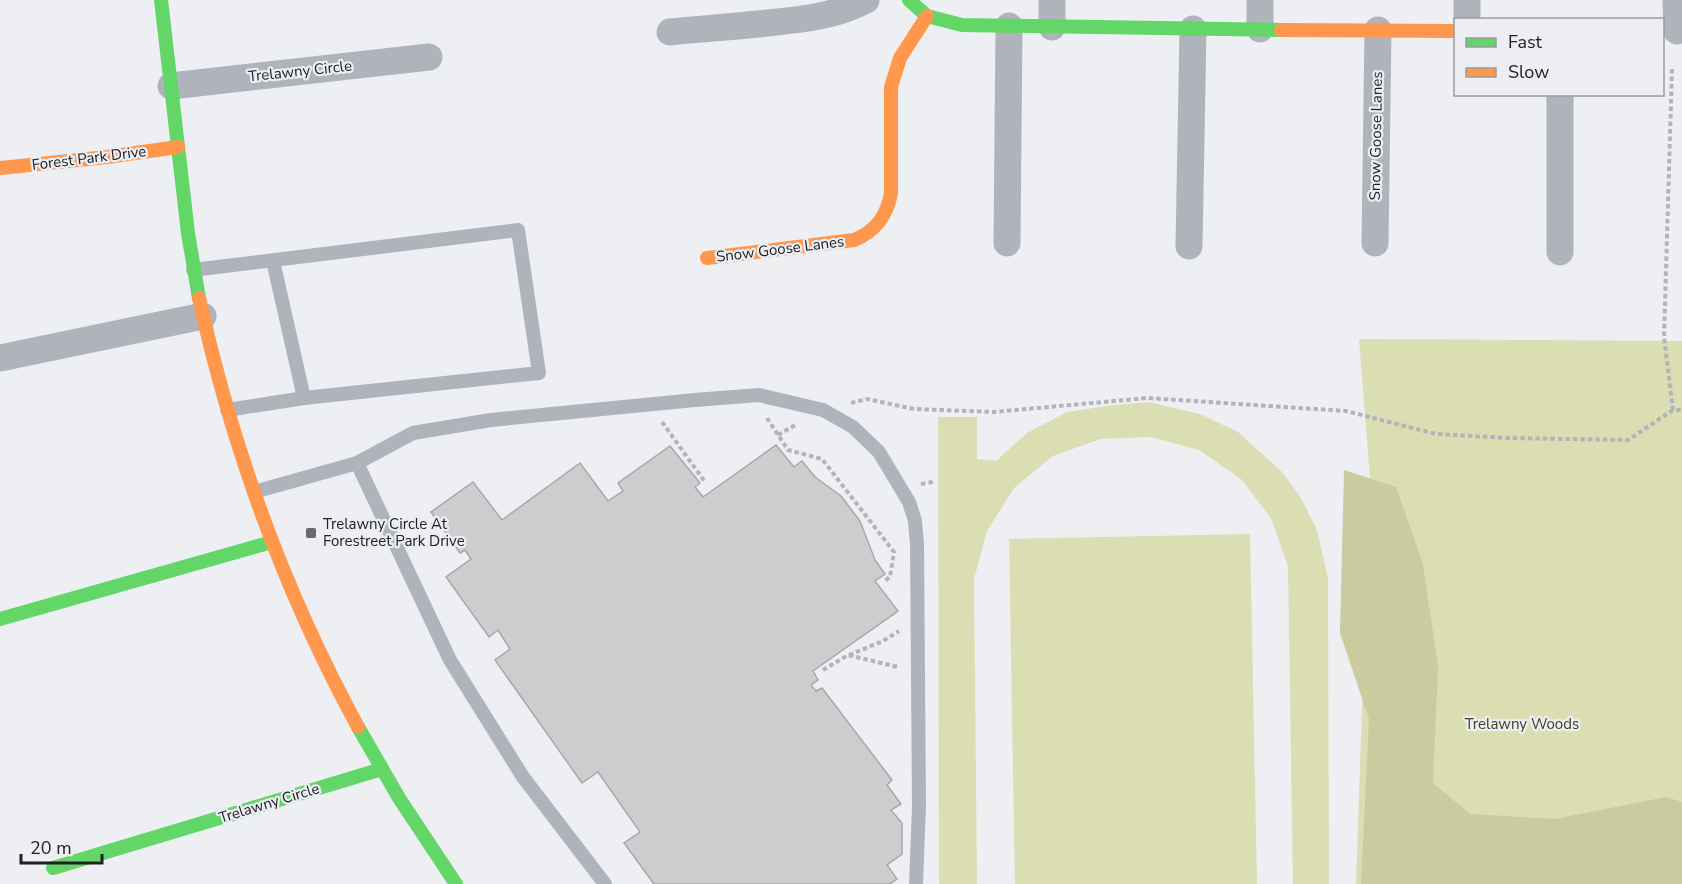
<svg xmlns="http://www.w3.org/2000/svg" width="1682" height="884" viewBox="0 0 1682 884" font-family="'Nunito Sans',sans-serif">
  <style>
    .green { fill: #dbddb3 }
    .forest { fill: #cacb9e }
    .building { fill: #cdcdd0; stroke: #a6a8a9; stroke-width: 1.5 }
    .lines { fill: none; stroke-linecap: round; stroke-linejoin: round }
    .path { stroke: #b2b4bb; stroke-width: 4; stroke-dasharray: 4.5 3; stroke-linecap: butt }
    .lane { stroke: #afb3bb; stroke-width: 14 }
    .street { stroke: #afb3bb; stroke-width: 27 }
    .fast { stroke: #63d668; stroke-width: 14 }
    .slow { stroke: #ff974d; stroke-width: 14 }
    .poi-dot { fill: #68696b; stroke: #eceef3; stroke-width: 2 }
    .labels { text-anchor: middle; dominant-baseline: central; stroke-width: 4.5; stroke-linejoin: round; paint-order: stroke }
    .street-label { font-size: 15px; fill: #202123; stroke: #eceef3 }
    .poi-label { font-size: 15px; fill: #202123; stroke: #eceef3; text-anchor: start }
    .park-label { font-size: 15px; fill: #40401c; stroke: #eceef3 }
  </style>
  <rect width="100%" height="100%" fill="#edeff2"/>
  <g class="green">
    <path d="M1359,339L1682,341V884H1356L1370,477Z"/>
    <path d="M1148,402L1200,414L1238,432L1282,472L1301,498L1317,530L1328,578L1329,884H1293L1288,566L1271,518L1241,479L1199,450L1151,437L1100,439L1053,456L1014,488L987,531L974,579L977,884H939L938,417H977V459L996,461L1027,433L1067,412L1107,406Z"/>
    <path d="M1250,534L1257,884H1015L1009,539Z"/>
  </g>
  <path class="forest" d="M1344,470L1396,487L1423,564L1438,667L1433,783L1470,814L1555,819L1666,797L1682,802V884H1361L1369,719L1340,633Z"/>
  <path class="building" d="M776,445L794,467L802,461L815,477L841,496L860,521L875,560L885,574L875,581L898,611L813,671L818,680L811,685L816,691L822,688L892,780L887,785L901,804L891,810L902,823V854L887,865L897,879L890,884H654L624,843L640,832L598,772L582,783L495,660L510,649L498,630L489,637L446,577L471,559L465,550L460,553L431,512L473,482L502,520L580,463L608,501L623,491L618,483L670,446L700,483L695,487L703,497Z"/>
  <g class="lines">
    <g class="path">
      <path d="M1672,69L1664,337L1673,410"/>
      <path d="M851,403L867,399L914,409L994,412L1147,398L1346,411L1436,434L1509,438L1628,440L1673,410H1682"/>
      <path d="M767,418L788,450L822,459L894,552L890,577L883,582"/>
      <path d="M662,422L705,482"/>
      <path d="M778,435L797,424"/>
      <path d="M921,484L933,482"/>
      <path d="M849,655L883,641L899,631"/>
      <path d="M823,670L848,655L898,667"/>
    </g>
    <g class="lane">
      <path d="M273,261L304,398"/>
      <path d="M193,270L518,230L539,373L304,398L227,410"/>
      <path d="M357,463L450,660L523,777L605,884"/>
      <path d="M254,492L357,463L413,433L491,420L695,400L759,395L823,410L853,427L879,452L909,502L915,521L917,544L919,806L916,884"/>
    </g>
    <g class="street">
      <path d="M1052,0V27"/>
      <path d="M1676,0L1677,31"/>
      <path d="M1467,20V0"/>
      <path d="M1260,29V0"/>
      <path d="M670,32C699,29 728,27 758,24C795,20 832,18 866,0"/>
      <path d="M171,86L429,57"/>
      <path d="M1007,243L1009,26"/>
      <path d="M1375,243L1378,30"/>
      <path d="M1189,246L1193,29"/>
      <path d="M1560,252V94"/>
      <path d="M0,358L203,316"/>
    </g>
    <g class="fast">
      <path d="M161,0L188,233L199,298"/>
      <path d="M909,0L927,16L962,25L1281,30"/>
      <path d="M0,619L272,542"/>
      <path d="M358,727L399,798L456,884"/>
      <path d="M53,868L382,769"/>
    </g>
    <g class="slow">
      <path d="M1281,30L1456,31"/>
      <path d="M0,168L107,157L178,147"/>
      <path d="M707,258L854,240C876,231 887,216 891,193V87L900,58L927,16"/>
      <path d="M199,298C232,447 285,593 358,727"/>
    </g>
  </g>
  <rect class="poi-dot" x="305" y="527" width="12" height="12" rx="3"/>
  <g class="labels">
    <g class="street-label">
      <text transform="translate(300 71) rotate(-6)">Trelawny Circle</text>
      <text transform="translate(1376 136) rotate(-89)">Snow Goose Lanes</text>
      <text transform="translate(89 158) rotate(-7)">Forest Park Drive</text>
      <text transform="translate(780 249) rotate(-7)">Snow Goose Lanes</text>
      <text transform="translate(269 803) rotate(-17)">Trelawny Circle</text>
    </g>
    <g class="poi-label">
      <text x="323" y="524">Trelawny Circle At<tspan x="323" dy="17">Forestreet Park Drive</tspan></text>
    </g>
    <g class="park-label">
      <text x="1522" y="724">Trelawny Woods</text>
    </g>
  </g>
  <rect x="1454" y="18" width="210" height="78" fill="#eceef3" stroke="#9a9ca0" stroke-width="1.5"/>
  <rect x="1466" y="38" width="30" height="9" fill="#63d668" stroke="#9a9ca0" stroke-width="1.5"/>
  <text x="1508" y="48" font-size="18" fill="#202123">Fast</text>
  <rect x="1466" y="68" width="30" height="9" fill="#ff974d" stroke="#9a9ca0" stroke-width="1.5"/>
  <text x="1508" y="78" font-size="18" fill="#202123">Slow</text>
  <path d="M21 854v9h81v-9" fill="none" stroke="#202123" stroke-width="3"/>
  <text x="30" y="854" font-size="18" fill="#202123" stroke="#eceef3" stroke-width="4.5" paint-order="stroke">20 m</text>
</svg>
